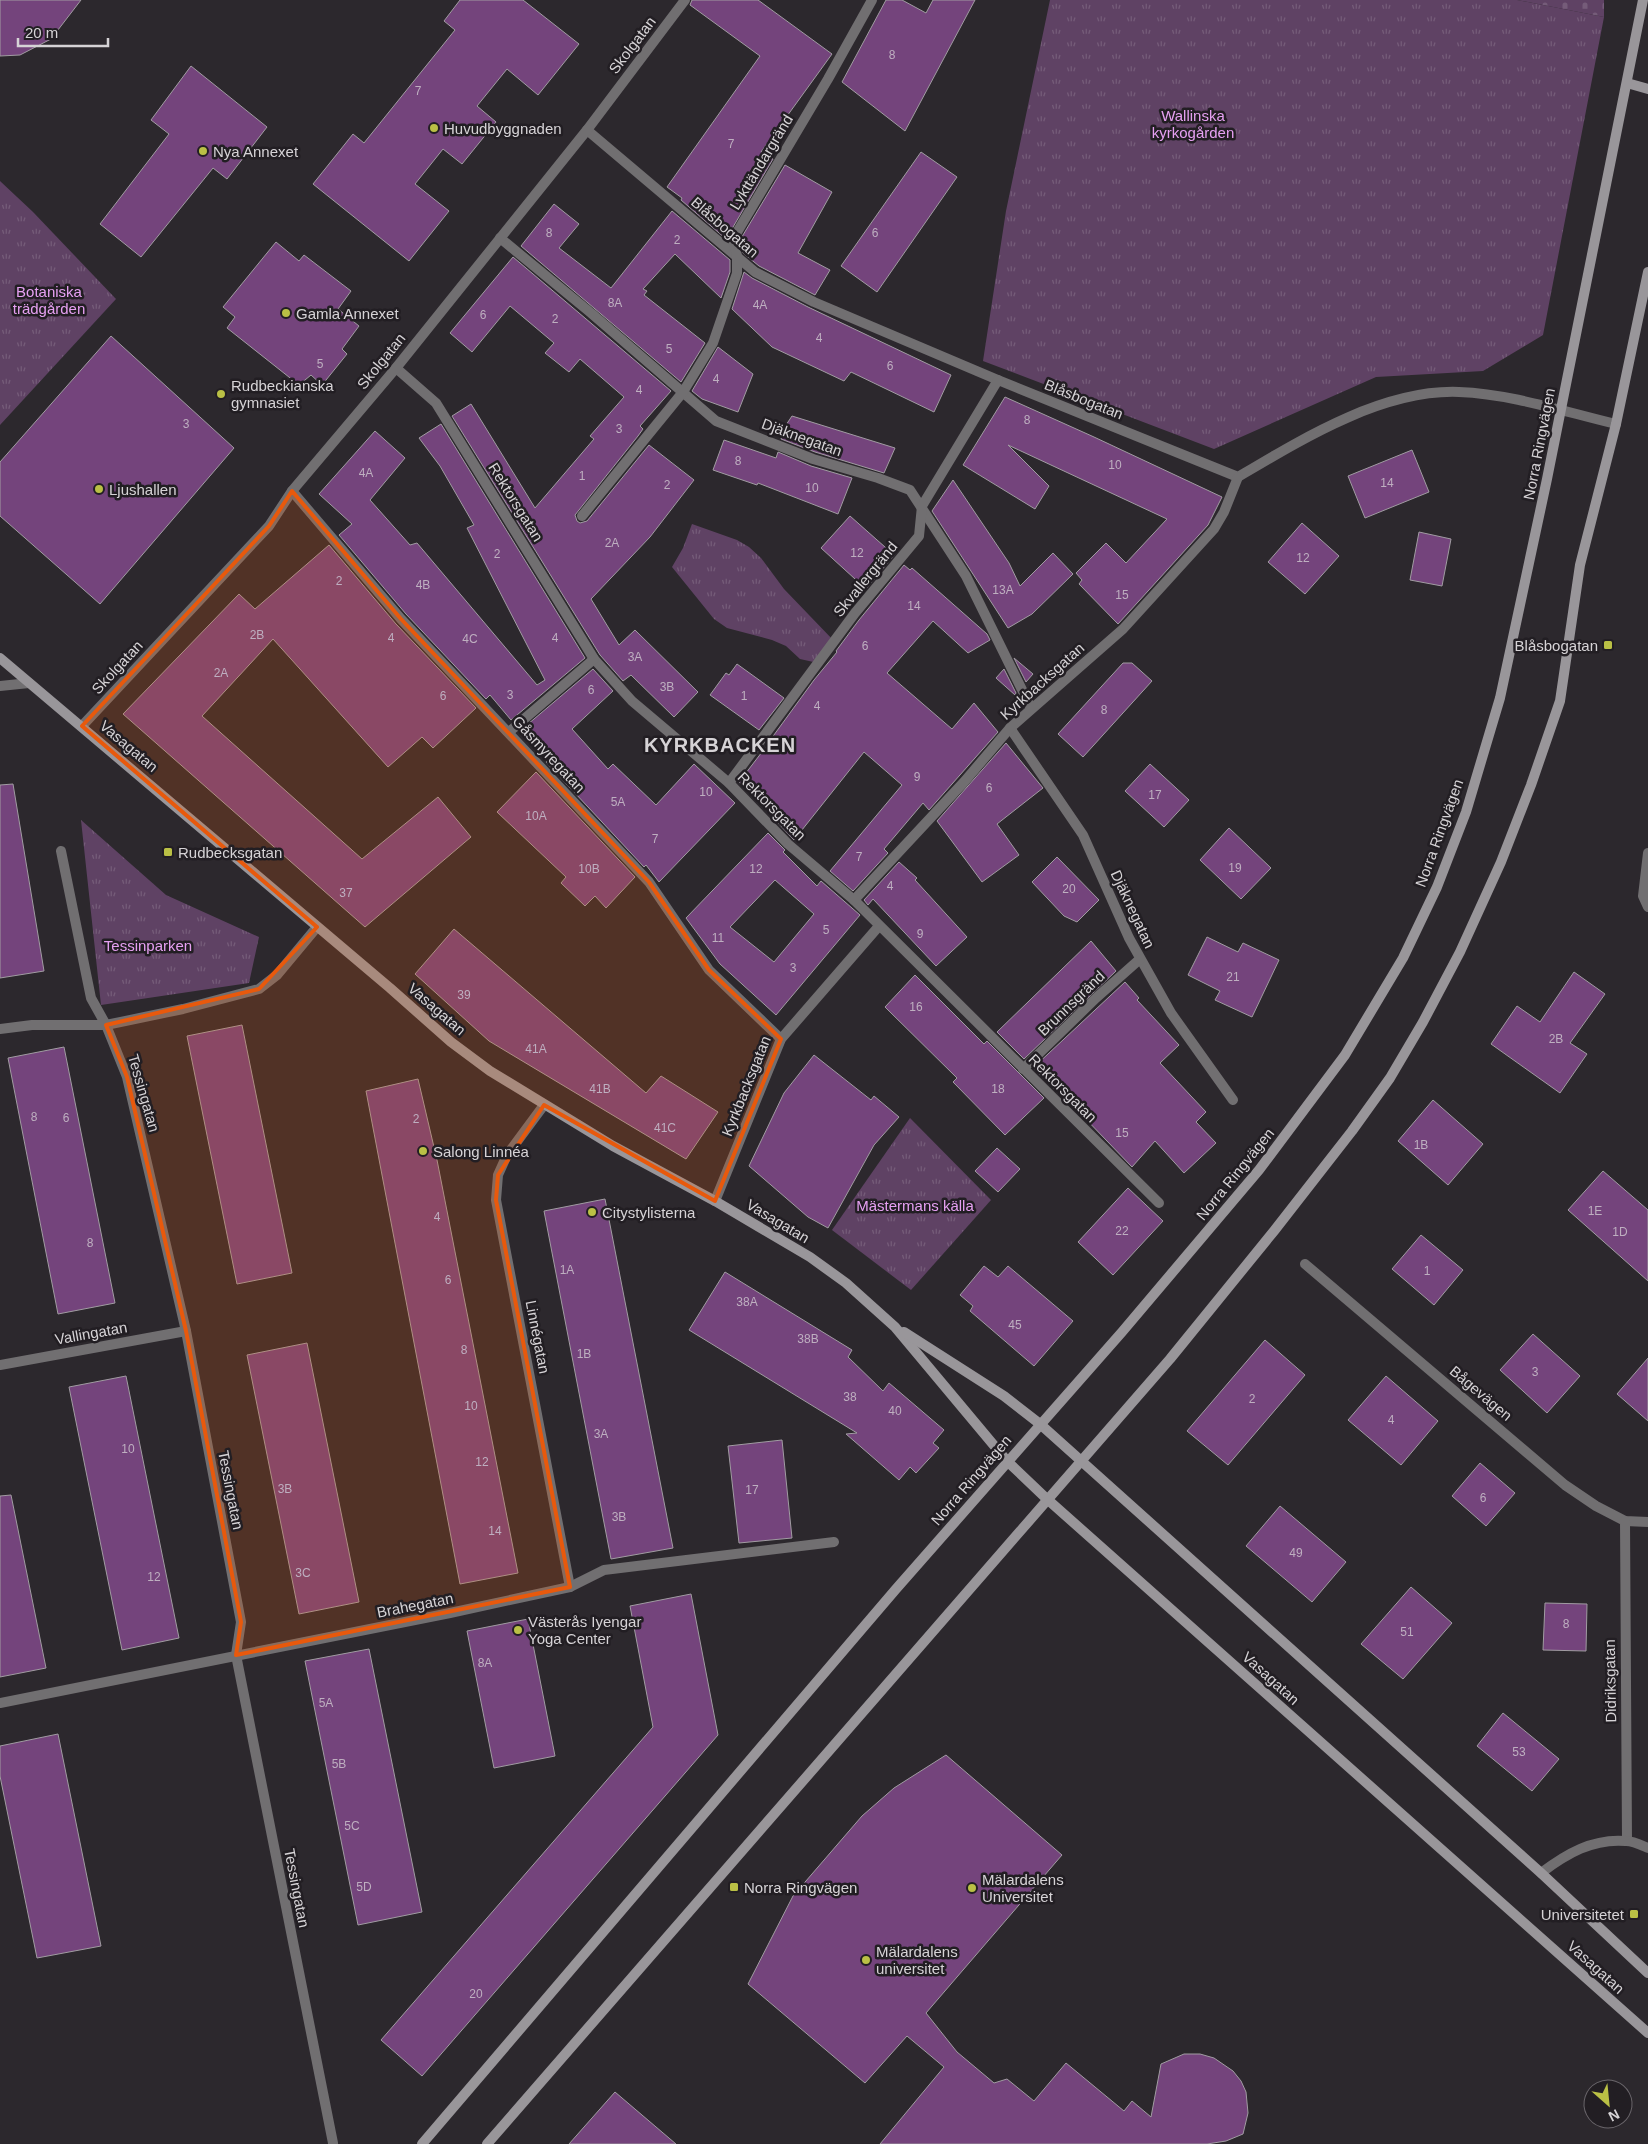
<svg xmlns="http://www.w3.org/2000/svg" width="1648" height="2144" viewBox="0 0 1648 2144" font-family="Arial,sans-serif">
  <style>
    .cemetery { fill: url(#cemetery-stones) }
    .park { fill: url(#park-tufts) }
    .building { fill: #74447c; stroke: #a19ca2; fill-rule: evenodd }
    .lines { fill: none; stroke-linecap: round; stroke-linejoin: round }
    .street { stroke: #716f71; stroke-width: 10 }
    .secondary { stroke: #99969a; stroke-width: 10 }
    .marked { fill: #e8590c; fill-opacity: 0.2; stroke: #e8590c; stroke-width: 4; stroke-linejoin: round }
    .poi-dot { fill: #bac045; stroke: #221e23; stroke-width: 2 }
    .labels { text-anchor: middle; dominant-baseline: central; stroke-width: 5; stroke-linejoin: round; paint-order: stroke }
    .number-label { font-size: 12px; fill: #beafc0 }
    .street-label { font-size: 15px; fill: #d6d3d6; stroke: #221e23 }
    .park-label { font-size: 15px; fill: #e6a0f2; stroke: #221e23 }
    .poi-label { font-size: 15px; fill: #d6d3d6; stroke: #221e23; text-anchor: start }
    .district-label { font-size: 20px; font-weight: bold; letter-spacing: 1px; fill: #d6d3d6; stroke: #221e23 }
  </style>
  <defs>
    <pattern id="cemetery-stones" width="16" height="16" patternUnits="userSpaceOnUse" patternTransform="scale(1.25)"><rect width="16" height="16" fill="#5f4264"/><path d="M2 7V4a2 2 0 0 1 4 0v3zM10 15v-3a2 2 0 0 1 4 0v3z" fill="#755c79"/></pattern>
    <pattern id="park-tufts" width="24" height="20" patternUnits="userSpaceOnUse" patternTransform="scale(1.25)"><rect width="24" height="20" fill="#5f4264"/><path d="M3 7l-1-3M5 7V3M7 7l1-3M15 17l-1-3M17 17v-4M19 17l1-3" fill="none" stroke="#755c79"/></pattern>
  </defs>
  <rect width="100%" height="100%" fill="#2c282d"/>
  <path class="cemetery" d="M1517,0H1604V17Z"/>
  <g class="park">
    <path d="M1050,0H1517L1604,17L1543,335L1483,371L1376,377L1214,449L983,361L1006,211Z"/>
    <path d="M0,181L33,212L116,299L0,425Z"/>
    <path d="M692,524L737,540L749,547L761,558L784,589L834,641L818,663L800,659L786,646L772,640L727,628L714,619L672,567L683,548Z"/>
    <path d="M81,820L166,895L259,937L249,983L101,1005Z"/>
    <path d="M910,1118L991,1200L911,1290L832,1230Z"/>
  </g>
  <g class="building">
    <path d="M0,0H81L51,39L20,55L0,56Z"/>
    <path d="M460,0H523L579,44L538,95L507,69L477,106L496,122L462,164L443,149L415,184L449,211L409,261L313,184L353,134L364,143L455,30L444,21Z"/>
    <path d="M692,0H758L832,54L761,152L773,159L726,239L681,200L682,198L667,187L760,56L690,5Z"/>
    <path d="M886,0H902L926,13L933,0H975L905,131L842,82Z"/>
    <path d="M191,66L267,127L227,179L213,168L141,257L100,224L169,134L151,120Z"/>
    <path d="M921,152L957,177L877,292L841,266Z"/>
    <path d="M785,165L832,192L798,253L830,270L815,295L759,266L743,253L740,240Z"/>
    <path d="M554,204L579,224L559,248L611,288L672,211L730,260V272L721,298L675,254L643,289L647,291L644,295L705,343L681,382L521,246Z"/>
    <path d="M276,242L299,261L304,255L351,291L338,309L359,326L342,349L347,354L322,385L311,375L299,385L227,328L235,317L223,307Z"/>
    <path d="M513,257L671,391L640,426L643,429L638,436L575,515L577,521L580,523L587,521L649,445L694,480L650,537L591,599L619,645L635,630L698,692L674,717L631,675L623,681L600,655L452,416L471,404L535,508L594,439L590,436L624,397L580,359L569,372L545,353L554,343L510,306L472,352L450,333Z"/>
    <path d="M744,272L752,278L808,307L951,375L934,412L851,372L844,381L772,347L732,309Z"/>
    <path d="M111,336L234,448L100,604L0,516V462Z"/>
    <path d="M718,347L753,374L738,412L702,399L692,391Z"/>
    <path d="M1005,397L1094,437L1222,497L1208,525L1118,624L1079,584L1082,580L1076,573L1106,543L1126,563L1167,519L1008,445L1049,486L1035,509L963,465Z"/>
    <path d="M792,416L895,448L884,473L815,452L781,439L786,425Z"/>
    <path d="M441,424L585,658L511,720L490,695L486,699L406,614L339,535L352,524L319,494L375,431L405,458L370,500L410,545L417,543L537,685L545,680L467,528L474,525L440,466L419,438Z"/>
    <path d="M724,440L776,458L778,452L811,466L852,478L838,514L758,483L757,485L713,470Z"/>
    <path d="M1412,450L1429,492L1365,518L1348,476Z"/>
    <path d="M953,480L1009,563L1020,586L1053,553L1073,574L1032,614L1008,628L932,511Z"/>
    <path d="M850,516L894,555L866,589L821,548Z"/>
    <path d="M1302,523L1339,556L1305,594L1268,562Z"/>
    <path d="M1419,532L1451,539L1442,586L1410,580Z"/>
    <path d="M329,545L396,624L476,708L433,748L422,737L388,767L273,639L202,716L362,859L438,797L471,837L365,927L123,714L239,594L255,609Z"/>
    <path d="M904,565L910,570L912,568L987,634L990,640L968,653L933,621L887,673L952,729L974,703L998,732L929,810L923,803L884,849L888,853L853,891L830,871L902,785L864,752L794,840L778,823L783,818L739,782L772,739H771L814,680L837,652L836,651L859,620Z"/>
    <path d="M1014,658L1033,674L1026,682Z"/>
    <path d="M1123,663H1132L1152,681L1083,757L1058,734Z"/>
    <path d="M737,664L784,698L759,730L710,695L726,673L729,675Z"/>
    <path d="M593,669L613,691L572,729L608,769L613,764L656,805L694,764L735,803L659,882L646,865L644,867L546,762L548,760L521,730Z"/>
    <path d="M1004,669L1016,693L1015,695L996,678Z"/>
    <path d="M1006,743L1043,788L997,824L1019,855L982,882L937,821Z"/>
    <path d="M1150,764L1189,800L1164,827L1125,791Z"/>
    <path d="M536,772L635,877L606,908L595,896L585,906L561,883L566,877L497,812Z"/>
    <path d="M13,784L44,971L0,978V785Z"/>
    <path d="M1229,828L1271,868L1241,899L1200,860Z"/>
    <path d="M768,833L785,850L783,852L817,886L821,881L860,915L776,1015L720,964L686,918ZM775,880L814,914L774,962L730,927Z"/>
    <path d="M1057,857L1099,900L1077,922L1064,916L1032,882Z"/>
    <path d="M899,862L917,878L915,880L967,937L936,966L873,899L868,905L864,900Z"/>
    <path d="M454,929L646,1093L661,1076L718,1112L686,1159L489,1041L415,974Z"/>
    <path d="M1207,937L1238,952L1243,943L1279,960L1252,1017L1215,1000L1220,991L1188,975Z"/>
    <path d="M1091,941L1116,971L1024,1059L997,1032Z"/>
    <path d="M1574,972L1605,994L1570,1043L1587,1054L1560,1093L1491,1044L1517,1006L1540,1022Z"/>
    <path d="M915,975L984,1044L987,1041L1044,1098L1005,1135L953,1082L957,1078L885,1007Z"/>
    <path d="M1125,982L1139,998L1137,1000L1179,1045L1160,1063L1206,1112L1196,1122L1216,1143L1184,1173L1155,1141L1132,1167L1056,1088L1054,1089L1033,1068Z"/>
    <path d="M242,1025L292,1273L237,1284L187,1036Z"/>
    <path d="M64,1047L115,1303L58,1314L8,1058Z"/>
    <path d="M814,1055L871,1100L874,1096L899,1117L874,1145L828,1228L808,1217L749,1166L784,1093Z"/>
    <path d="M418,1079L437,1160L518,1573L460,1584L366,1091Z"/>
    <path d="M1433,1100L1483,1144L1448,1185L1398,1141Z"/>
    <path d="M997,1148L1020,1169L998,1192L975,1171Z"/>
    <path d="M1603,1171L1648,1210V1281L1568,1210Z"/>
    <path d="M1128,1188L1163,1221L1113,1275L1078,1242Z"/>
    <path d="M605,1199L673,1548L611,1559L544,1211Z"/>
    <path d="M1421,1235L1463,1270L1434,1305L1392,1269Z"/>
    <path d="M984,1266L998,1277L1008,1266L1073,1321L1034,1366L970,1311L973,1306L960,1295Z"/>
    <path d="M725,1272L852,1350L848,1357L883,1391L889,1383L944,1430L933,1443L939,1448L916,1473L910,1467L899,1480L846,1434L857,1433L689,1330Z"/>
    <path d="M1533,1334L1580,1376L1547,1413L1500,1370Z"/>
    <path d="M1265,1340L1305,1375L1228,1465L1187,1431Z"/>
    <path d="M307,1343L359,1602L299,1614L247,1355Z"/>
    <path d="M1648,1358V1421L1617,1394Z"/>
    <path d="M126,1376L179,1638L122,1650L69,1387Z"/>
    <path d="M1386,1376L1438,1421L1401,1465L1348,1420Z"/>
    <path d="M782,1440L792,1538L739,1543L728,1446Z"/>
    <path d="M1480,1463L1515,1493L1486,1526L1452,1496Z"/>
    <path d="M11,1495L46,1668L0,1677V1496Z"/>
    <path d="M1280,1506L1346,1562L1312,1602L1246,1546Z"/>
    <path d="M1411,1587L1452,1623L1403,1679L1361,1644Z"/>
    <path d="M691,1594L718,1735L422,2076L381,2040L653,1727L630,1606Z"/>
    <path d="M1545,1603L1587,1604L1586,1651L1543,1650Z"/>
    <path d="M528,1619L555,1756L494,1768L467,1631Z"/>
    <path d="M369,1649L422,1912L358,1925L305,1661Z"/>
    <path d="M1503,1713L1559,1759L1532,1791L1477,1746Z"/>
    <path d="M58,1734L101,1946L37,1958L0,1776V1746Z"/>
    <path d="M946,1755L1062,1855L926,2013L957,2052L994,2083L1007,2079L1034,2101L1066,2063L1124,2111L1132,2101L1151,2117L1161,2064L1184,2054H1200L1214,2058L1233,2071L1241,2081L1246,2092L1248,2113L1243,2134L1226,2141L1207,2144H880L944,2067L907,2036L865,2083L748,1984L793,1896L862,1816L894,1788Z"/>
    <path d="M615,2092L676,2144H569Z"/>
  </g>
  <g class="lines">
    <g class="street">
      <path d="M587,130L755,272L814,302L998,380L1238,477C1302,439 1383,389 1459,392C1512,394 1565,412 1616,424"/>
      <path d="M500,238L591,313L716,421L813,459L878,478L910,490L966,576L1031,708"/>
      <path d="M396,368L436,403L594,659L632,701L729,783L788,844L854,900L1159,1203"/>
      <path d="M292,491L401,619L649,882L709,970L781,1039"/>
      <path d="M582,516L683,392L713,343L737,273V256L733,239L828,79L872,0"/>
      <path d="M0,686L29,683"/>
      <path d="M82,726L269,526L292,491L396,368L587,130L685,0"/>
      <path d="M1010,728L1083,835L1129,938L1171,1013L1233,1100"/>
      <path d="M509,732L594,659"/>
      <path d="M729,783L855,613L919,536L922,506L998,380"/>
      <path d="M61,851L91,998L106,1025L127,1077L186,1331L241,1622L236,1655L333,2143"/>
      <path d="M1648,853L1643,896L1648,907"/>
      <path d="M854,900L964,782L1010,728L1123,629L1214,529L1224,512L1238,477"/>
      <path d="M0,1029L32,1025H106L183,1009L259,989L277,975L317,927"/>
      <path d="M1023,1069L1096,998L1140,959"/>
      <path d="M544,1105L507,1155L498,1175L496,1200L570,1587"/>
      <path d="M715,1201L781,1039L879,926"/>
      <path d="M1305,1264L1565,1485L1596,1506L1625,1521L1648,1522"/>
      <path d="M0,1365L186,1331"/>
      <path d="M1625,1521L1627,1840"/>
      <path d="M0,1703L450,1613L570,1587L604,1570L834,1542"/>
      <path d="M1541,1873C1566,1854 1593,1838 1626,1841C1633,1841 1641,1845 1648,1848"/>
    </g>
    <g class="secondary">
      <path d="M1627,83L1648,89"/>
      <path d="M0,658L390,988L451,1042L490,1071L613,1146L715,1201L810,1257L846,1283L895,1327L1007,1461L1047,1499L1648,2033"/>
      <path d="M904,1332L1004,1396L1040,1424L1541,1873L1648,1973"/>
      <path d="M422,2144L896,1589L1122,1332L1259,1170L1345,1055L1403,958L1437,887L1466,812L1500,698L1547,479L1643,0"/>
      <path d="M487,2144L1170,1359L1274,1231L1352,1131L1390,1078L1423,1022L1460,952L1501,862L1531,785L1560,701L1580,565L1616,424L1648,272"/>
    </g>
  </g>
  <path class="marked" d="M292,491L401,619L649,882L709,970L781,1039L715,1201L544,1105L498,1175L496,1200L570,1587L236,1655L241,1622L186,1331L127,1077L106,1025L259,989L317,927L82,726L269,526Z"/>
  <g class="poi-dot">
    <circle cx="434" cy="128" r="5"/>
    <circle cx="203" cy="151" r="5"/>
    <circle cx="286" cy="313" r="5"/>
    <circle cx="221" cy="394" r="5"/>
    <circle cx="99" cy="489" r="5"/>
    <rect x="1603" y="640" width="10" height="10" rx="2.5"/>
    <rect x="163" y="847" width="10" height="10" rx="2.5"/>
    <circle cx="423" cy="1151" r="5"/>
    <circle cx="592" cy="1212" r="5"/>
    <circle cx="518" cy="1630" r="5"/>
    <rect x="729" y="1882" width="10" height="10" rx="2.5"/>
    <circle cx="972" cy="1888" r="5"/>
    <rect x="1629" y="1909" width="10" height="10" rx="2.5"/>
    <circle cx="866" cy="1960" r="5"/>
  </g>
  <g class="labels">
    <g class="number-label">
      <text x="892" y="55">8</text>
      <text x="418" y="91">7</text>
      <text x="731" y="144">7</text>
      <text x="549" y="233">8</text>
      <text x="875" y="233">6</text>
      <text x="677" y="240">2</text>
      <text x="615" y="303">8A</text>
      <text x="760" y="305">4A</text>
      <text x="483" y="315">6</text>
      <text x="555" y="319">2</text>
      <text x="819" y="338">4</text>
      <text x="669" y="349">5</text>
      <text x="320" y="364">5</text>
      <text x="890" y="366">6</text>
      <text x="716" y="379">4</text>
      <text x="639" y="390">4</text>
      <text x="1027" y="420">8</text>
      <text x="186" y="424">3</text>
      <text x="619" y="429">3</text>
      <text x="738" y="461">8</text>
      <text x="1115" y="465">10</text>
      <text x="366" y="473">4A</text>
      <text x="582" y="476">1</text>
      <text x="1387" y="483">14</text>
      <text x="667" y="485">2</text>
      <text x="812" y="488">10</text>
      <text x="612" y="543">2A</text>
      <text x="857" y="553">12</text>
      <text x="497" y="554">2</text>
      <text x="1303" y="558">12</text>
      <text x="339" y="581">2</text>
      <text x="423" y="585">4B</text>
      <text x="1003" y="590">13A</text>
      <text x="1122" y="595">15</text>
      <text x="914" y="606">14</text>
      <text x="257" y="635">2B</text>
      <text x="391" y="638">4</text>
      <text x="555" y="638">4</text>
      <text x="470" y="639">4C</text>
      <text x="865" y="646">6</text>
      <text x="635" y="657">3A</text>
      <text x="221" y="673">2A</text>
      <text x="667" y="687">3B</text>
      <text x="591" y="690">6</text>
      <text x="510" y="695">3</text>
      <text x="443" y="696">6</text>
      <text x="744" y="696">1</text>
      <text x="817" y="706">4</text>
      <text x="1104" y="710">8</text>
      <text x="917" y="777">9</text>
      <text x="989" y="788">6</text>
      <text x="706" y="792">10</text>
      <text x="1155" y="795">17</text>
      <text x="618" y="802">5A</text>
      <text x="536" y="816">10A</text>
      <text x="655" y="839">7</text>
      <text x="859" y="857">7</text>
      <text x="1235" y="868">19</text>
      <text x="589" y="869">10B</text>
      <text x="756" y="869">12</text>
      <text x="890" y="886">4</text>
      <text x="1069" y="889">20</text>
      <text x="346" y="893">37</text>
      <text x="826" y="930">5</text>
      <text x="920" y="934">9</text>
      <text x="718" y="938">11</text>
      <text x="793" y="968">3</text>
      <text x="1233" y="977">21</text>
      <text x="464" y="995">39</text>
      <text x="916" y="1007">16</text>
      <text x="1556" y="1039">2B</text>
      <text x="536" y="1049">41A</text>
      <text x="600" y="1089">41B</text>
      <text x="998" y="1089">18</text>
      <text x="34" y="1117">8</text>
      <text x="66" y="1118">6</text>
      <text x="416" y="1119">2</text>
      <text x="665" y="1128">41C</text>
      <text x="1122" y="1133">15</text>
      <text x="1421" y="1145">1B</text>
      <text x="1595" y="1211">1E</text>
      <text x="437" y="1217">4</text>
      <text x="1122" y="1231">22</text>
      <text x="1620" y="1232">1D</text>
      <text x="90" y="1243">8</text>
      <text x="567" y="1270">1A</text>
      <text x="1427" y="1271">1</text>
      <text x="448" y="1280">6</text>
      <text x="747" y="1302">38A</text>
      <text x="1015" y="1325">45</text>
      <text x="808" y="1339">38B</text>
      <text x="464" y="1350">8</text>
      <text x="584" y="1354">1B</text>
      <text x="1535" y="1372">3</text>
      <text x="850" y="1397">38</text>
      <text x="1252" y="1399">2</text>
      <text x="471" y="1406">10</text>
      <text x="895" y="1411">40</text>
      <text x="1391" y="1420">4</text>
      <text x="601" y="1434">3A</text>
      <text x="128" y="1449">10</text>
      <text x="482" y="1462">12</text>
      <text x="285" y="1489">3B</text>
      <text x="752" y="1490">17</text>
      <text x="1483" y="1498">6</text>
      <text x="619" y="1517">3B</text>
      <text x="495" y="1531">14</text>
      <text x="1296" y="1553">49</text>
      <text x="303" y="1573">3C</text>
      <text x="154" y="1577">12</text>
      <text x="1566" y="1624">8</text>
      <text x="1407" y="1632">51</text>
      <text x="485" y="1663">8A</text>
      <text x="326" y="1703">5A</text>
      <text x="1519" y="1752">53</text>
      <text x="339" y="1764">5B</text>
      <text x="352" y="1826">5C</text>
      <text x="364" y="1887">5D</text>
      <text x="476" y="1994">20</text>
    </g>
    <g class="street-label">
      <text transform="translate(632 45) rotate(-53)">Skolgatan</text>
      <text transform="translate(761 162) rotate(-59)">Lykttändargränd</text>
      <text transform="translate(725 227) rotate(41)">Blåsbogatan</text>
      <text transform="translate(381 361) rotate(-51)">Skolgatan</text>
      <text transform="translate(1084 399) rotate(22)">Blåsbogatan</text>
      <text transform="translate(802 437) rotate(20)">Djäknegatan</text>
      <text transform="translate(1539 444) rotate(-79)">Norra Ringvägen</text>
      <text transform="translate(516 502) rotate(58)">Rektorsgatan</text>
      <text transform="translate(865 579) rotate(-51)">Skvallergränd</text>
      <text transform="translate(117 667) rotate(-47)">Skolgatan</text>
      <text transform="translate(1042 681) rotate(-42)">Kyrkbacksgatan</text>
      <text transform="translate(129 746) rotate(40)">Vasagatan</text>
      <text transform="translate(549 754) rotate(47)">Gåsmyregatan</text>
      <text transform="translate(772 806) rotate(45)">Rektorsgatan</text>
      <text transform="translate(1439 833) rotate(-70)">Norra Ringvägen</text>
      <text transform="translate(1133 909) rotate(65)">Djäknegatan</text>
      <text transform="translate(1071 1003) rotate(-44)">Brunnsgränd</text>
      <text transform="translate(437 1009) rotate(41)">Vasagatan</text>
      <text transform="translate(746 1086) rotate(-68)">Kyrkbacksgatan</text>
      <text transform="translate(1063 1088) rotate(45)">Rektorsgatan</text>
      <text transform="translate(144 1093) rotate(74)">Tessingatan</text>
      <text transform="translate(1235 1174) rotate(-51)">Norra Ringvägen</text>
      <text transform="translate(778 1221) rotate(31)">Vasagatan</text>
      <text transform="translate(91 1333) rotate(-10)">Vallingatan</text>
      <text transform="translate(538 1337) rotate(79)">Linnégatan</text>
      <text transform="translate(1481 1393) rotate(40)">Bågevägen</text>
      <text transform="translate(971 1480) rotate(-49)">Norra Ringvägen</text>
      <text transform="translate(231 1490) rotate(79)">Tessingatan</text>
      <text transform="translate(415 1605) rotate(-11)">Brahegatan</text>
      <text transform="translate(1271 1678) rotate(42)">Vasagatan</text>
      <text transform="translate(1610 1681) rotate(-91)">Didriksgatan</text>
      <text transform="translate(297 1888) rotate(79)">Tessingatan</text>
      <text transform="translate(1596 1967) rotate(42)">Vasagatan</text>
    </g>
    <g class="park-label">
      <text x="1193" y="115">Wallinska<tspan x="1193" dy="17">kyrkogården</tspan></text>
      <text x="49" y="291">Botaniska<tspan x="49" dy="17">trädgården</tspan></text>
      <text x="148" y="945">Tessinparken</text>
      <text x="915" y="1205">Mästermans källa</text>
    </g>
    <g class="poi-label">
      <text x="444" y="128">Huvudbyggnaden</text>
      <text x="213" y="151">Nya Annexet</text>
      <text x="296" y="313">Gamla Annexet</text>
      <text x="231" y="385">Rudbeckianska<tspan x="231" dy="17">gymnasiet</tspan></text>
      <text x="109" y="489">Ljushallen</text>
      <text x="1598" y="645" text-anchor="end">Blåsbogatan</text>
      <text x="178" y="852">Rudbecksgatan</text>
      <text x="433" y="1151">Salong Linnéa</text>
      <text x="602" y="1212">Citystylisterna</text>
      <text x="528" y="1621">Västerås Iyengar<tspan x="528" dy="17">Yoga Center</tspan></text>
      <text x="982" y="1879">Mälardalens<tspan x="982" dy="17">Universitet</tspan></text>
      <text x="744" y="1887">Norra Ringvägen</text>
      <text x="1624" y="1914" text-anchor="end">Universitetet</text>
      <text x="876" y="1951">Mälardalens<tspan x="876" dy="17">universitet</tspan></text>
    </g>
    <g class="district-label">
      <text x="720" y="745">KYRKBACKEN</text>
    </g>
  </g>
  <g transform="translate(1608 2104) rotate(153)"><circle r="24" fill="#221e23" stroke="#6a666b"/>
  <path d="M0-4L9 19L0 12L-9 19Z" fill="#bac045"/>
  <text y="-8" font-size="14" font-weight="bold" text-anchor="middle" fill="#d6d3d6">N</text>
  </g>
  <path d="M18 38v8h90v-8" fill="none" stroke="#d6d3d6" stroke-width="2.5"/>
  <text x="25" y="38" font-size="15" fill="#d6d3d6" stroke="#221e23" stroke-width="4" paint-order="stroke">20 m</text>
</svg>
